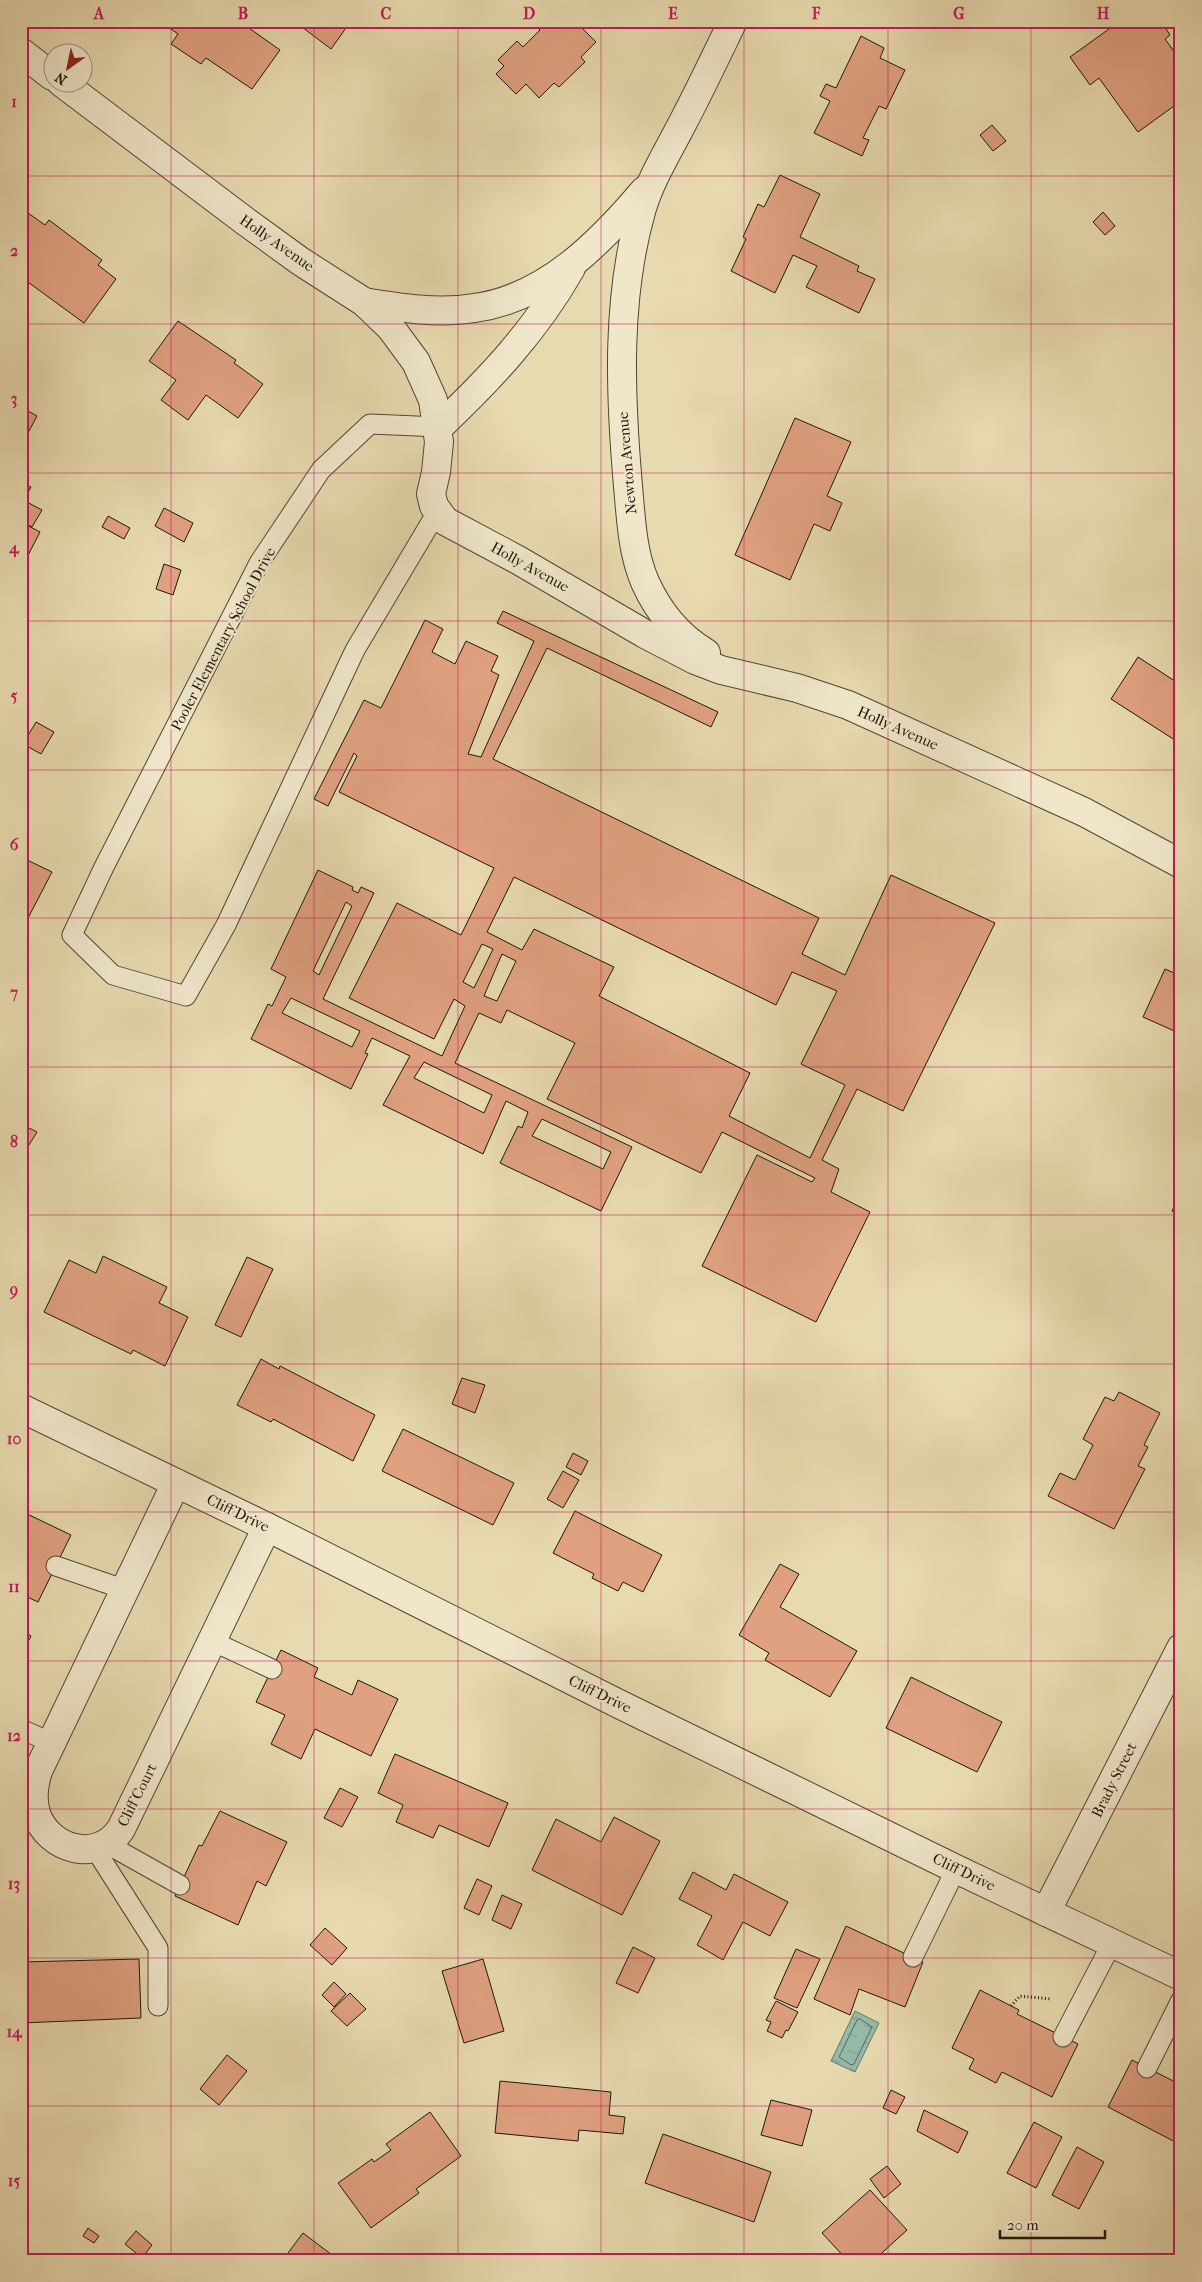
<svg xmlns="http://www.w3.org/2000/svg" width="1202" height="2282" viewBox="0 0 1202 2282" font-family="'IM FELL French Canon',serif">
  <style>
    .water { fill: url(#water-ripples); stroke: #67796b }
    .lines { fill: none; stroke-linecap: round; stroke-linejoin: round }
    .shore { stroke: #5a685b; stroke-width: 1 }
    .building { fill: #e0a180; stroke: #1e150c; fill-rule: evenodd }
    .lane-casing { stroke: #504635; stroke-width: 21 }
    .street-casing { stroke: #504635; stroke-width: 30 }
    .path { stroke: #1e150c; stroke-width: 3; stroke-dasharray: 1 2.5; stroke-linecap: butt }
    .lane { stroke: #f0e7cb; stroke-width: 19 }
    .street { stroke: #f0e7cb; stroke-width: 28 }
    .grid { fill: none; stroke: #c2185b; stroke-width: 1; stroke-opacity: 0.55 }
    .labels { text-anchor: middle; dominant-baseline: central; stroke-width: 4.5; stroke-linejoin: round; paint-order: stroke }
    .street-label { font-size: 15px; fill: #1e150c; stroke: #f0e7cb }
    .neatline { fill: none; stroke: #c2185b; stroke-width: 2 }
    .grid-label { font-size: 16px; text-anchor: middle; font-weight: bold; fill: #c2185b }
  </style>
  <defs>
    <pattern id="water-ripples" width="26" height="14" patternUnits="userSpaceOnUse" patternTransform="scale(1.25)"><rect width="26" height="14" fill="#97bbaa"/><path d="M2 4q2-2 4 0t4 0M15 11q2-2 4 0t4 0" fill="none" stroke="#82a091"/></pattern>
  </defs>
  <rect width="100%" height="100%" fill="#e8daaf"/>
  <filter id="stains"><feTurbulence type="fractalNoise" baseFrequency=".004" numOctaves="4"/><feColorMatrix values="0 0 0 0 .2 0 0 0 0 .09 0 0 0 0 .02 0 0 0 .5 -.17"/></filter>
  <radialGradient id="worn" r=".72"><stop offset=".6" stop-color="#630" stop-opacity="0"/><stop offset="1" stop-color="#630" stop-opacity=".3"/></radialGradient>
  <path class="water" d="M855,2011L879,2023L855,2072L831,2061Z"/>
  <g class="lines">
    <path class="shore" d="M860,2019L872,2027L854,2064L851,2065L839,2057L857,2020Z"/>
  </g>
  <g class="building">
    <path d="M239,21L280,50L252,89L206,58L201,64L171,44L178,34L161,22Z"/>
    <path d="M294,21H351L331,49Z"/>
    <path d="M531,21H575L596,42L581,57L585,62L559,87L554,83L539,98L526,84L516,94L496,74L504,66L498,60L517,41L523,47L540,30Z"/>
    <path d="M1120,21H1161L1170,35L1165,39L1181,61V101L1138,132L1099,78L1090,85L1070,57Z"/>
    <path d="M861,36L884,48L880,58L905,70L886,109L879,106L863,138L869,140L862,156L814,133L830,101L820,96L826,84L836,88Z"/>
    <path d="M992,125L1006,141L993,151L980,135Z"/>
    <path d="M780,175L820,194L800,237L859,266L857,271L875,279L859,313L806,287L817,266L793,255L775,293L731,271L746,239L743,237L758,204L764,207Z"/>
    <path d="M21,208L45,225L49,220L102,260L98,265L116,279L84,323L21,277Z"/>
    <path d="M1103,212L1115,226L1105,235L1093,222Z"/>
    <path d="M178,321L236,360L234,363L263,384L238,418L206,395L188,420L161,400L176,380L149,361Z"/>
    <path d="M21,407L37,416L21,446Z"/>
    <path d="M795,418L851,442L827,496L842,503L830,531L814,524L790,580L735,555Z"/>
    <path d="M21,483L31,487L21,506Z"/>
    <path d="M25,501L42,510L32,527L21,521V508Z"/>
    <path d="M164,508L193,523L184,542L155,526Z"/>
    <path d="M108,516L130,528L124,539L102,527Z"/>
    <path d="M21,522L40,532L21,569Z"/>
    <path d="M164,564L181,570L173,595L156,589Z"/>
    <path d="M503,611L718,712L711,727L547,648L493,759L819,918L802,954L845,975L891,875L995,923L903,1111L857,1089L822,1160L839,1169L831,1192L870,1212L816,1322L702,1266L757,1155L812,1182L815,1178L722,1132L701,1173L547,1099L575,1043L507,1010L501,1023L479,1013L455,1063L632,1147L601,1211L500,1163L518,1126L522,1128L528,1112L506,1101L483,1154L383,1105L410,1056L372,1038L365,1053L368,1054L351,1089L251,1039L268,1004L272,1006L286,977L271,969L318,870L353,887L352,890L358,893L361,887L374,893L323,999L442,1056L465,1006L454,999L434,1039L349,998L397,903L461,935L494,868L339,792L357,756L354,753L328,806L314,799L364,700L381,708L425,620L443,629L432,652L455,664L466,641L498,656L491,671L499,675L468,754L481,757L534,641L497,623ZM514,877L776,1005L792,972L837,991L801,1064L845,1085L810,1158L729,1116L750,1073L599,996L614,967L534,929L522,950L487,932ZM346,902L352,906L319,975L313,971ZM482,944L493,949L474,988L463,982ZM502,954L516,961L497,1001L484,996ZM291,998L360,1031L352,1047L282,1013ZM424,1062L492,1095L484,1113L414,1078ZM542,1119L611,1152L603,1169L532,1136Z"/>
    <path d="M1138,657L1181,685V744L1111,699Z"/>
    <path d="M36,722L54,732L41,754L23,744Z"/>
    <path d="M25,859L52,872L27,920L21,916V865Z"/>
    <path d="M1165,969L1181,976V1034L1143,1017Z"/>
    <path d="M21,1124L37,1132L29,1145L21,1141Z"/>
    <path d="M1181,1193V1215L1172,1211Z"/>
    <path d="M103,1256L167,1287L159,1303L188,1317L165,1366L133,1350L131,1354L44,1312L69,1260L96,1273Z"/>
    <path d="M247,1257L273,1269L241,1337L215,1325Z"/>
    <path d="M261,1359L279,1369L280,1366L375,1415L353,1461L273,1419L271,1422L237,1405Z"/>
    <path d="M462,1378L485,1385L475,1413L452,1404Z"/>
    <path d="M1119,1392L1160,1413L1144,1445L1148,1447L1138,1466L1145,1469L1114,1529L1048,1496L1060,1473L1075,1480L1093,1445L1083,1439L1105,1397L1114,1401Z"/>
    <path d="M403,1429L514,1483L493,1525L382,1471Z"/>
    <path d="M573,1453L588,1461L581,1475L566,1467Z"/>
    <path d="M563,1471L579,1480L563,1508L547,1499Z"/>
    <path d="M21,1511L71,1535L38,1602L21,1594Z"/>
    <path d="M575,1511L662,1555L643,1592L623,1582L618,1591L592,1578L594,1574L553,1553Z"/>
    <path d="M780,1564L799,1574L780,1607L857,1651L830,1697L765,1660L769,1653L739,1635Z"/>
    <path d="M21,1630L31,1636L21,1656Z"/>
    <path d="M281,1650L318,1668L314,1677L352,1695L358,1680L398,1699L371,1756L315,1729L301,1759L271,1744L285,1715L256,1702Z"/>
    <path d="M911,1677L1002,1722L977,1772L886,1728Z"/>
    <path d="M395,1754L508,1803L489,1847L439,1825L433,1838L396,1822L403,1805L378,1793Z"/>
    <path d="M340,1788L358,1797L342,1827L324,1818Z"/>
    <path d="M220,1811L287,1842L266,1886L257,1881L238,1925L175,1896L199,1845L202,1846Z"/>
    <path d="M614,1817L660,1841L622,1915L532,1870L556,1819L601,1842Z"/>
    <path d="M693,1872L726,1890L734,1874L788,1902L770,1936L743,1922L723,1960L697,1945L712,1916L679,1899Z"/>
    <path d="M477,1879L492,1886L479,1915L464,1908Z"/>
    <path d="M502,1895L522,1904L511,1929L492,1920Z"/>
    <path d="M846,1926L923,1962L905,2007L859,1989L850,2015L814,1999Z"/>
    <path d="M325,1928L347,1948L332,1965L310,1945Z"/>
    <path d="M633,1947L655,1958L638,1993L616,1983Z"/>
    <path d="M796,1949L820,1959L797,2008L774,1998Z"/>
    <path d="M139,1959L141,2018L21,2023V1962Z"/>
    <path d="M483,1959L504,2031L464,2043L442,1971Z"/>
    <path d="M334,1982L346,1994L334,2007L322,1995Z"/>
    <path d="M980,1990L1019,2010L1017,2014L1078,2044L1052,2097L1002,2072L996,2083L969,2069L974,2059L952,2048Z"/>
    <path d="M350,1993L366,2009L347,2026L331,2011Z"/>
    <path d="M776,2001L798,2012L788,2031L786,2030L782,2038L767,2031L771,2022L766,2020Z"/>
    <path d="M227,2055L247,2071L219,2105L200,2089Z"/>
    <path d="M1132,2060L1181,2085V2145L1108,2107Z"/>
    <path d="M500,2081L611,2092L609,2115L625,2117L623,2134L579,2130L578,2141L495,2133Z"/>
    <path d="M891,2090L905,2097L896,2114L883,2108Z"/>
    <path d="M771,2100L812,2110L802,2146L761,2135Z"/>
    <path d="M924,2110L968,2132L958,2153L917,2131Z"/>
    <path d="M430,2112L461,2156L416,2189L419,2193L371,2228L338,2183L372,2159L374,2162L391,2150L386,2144Z"/>
    <path d="M1034,2122L1062,2137L1036,2188L1007,2173Z"/>
    <path d="M663,2134L771,2172L754,2222L645,2183Z"/>
    <path d="M1077,2147L1104,2162L1079,2209L1052,2195Z"/>
    <path d="M887,2166L901,2184L884,2198L870,2179Z"/>
    <path d="M870,2190L907,2230L873,2261H848L822,2233Z"/>
    <path d="M88,2228L99,2236L94,2243L83,2236Z"/>
    <path d="M136,2231L152,2245L142,2258L125,2244Z"/>
    <path d="M303,2233L340,2261H282Z"/>
  </g>
  <g class="lines">
    <g class="lane-casing">
      <g id="lane">
        <path d="M437,512L355,650L226,925L186,996L113,975L72,935L104,867L259,563L321,470L370,424L439,427"/>
        <path d="M56,1566L126,1590"/>
        <path d="M212,1641L272,1669"/>
        <path d="M21,1729L52,1743"/>
        <path d="M107,1844L180,1885"/>
        <path d="M95,1849L158,1948V2006"/>
        <path d="M913,1957L956,1869"/>
        <path d="M1063,2037L1112,1943"/>
        <path d="M1147,2068L1181,2000"/>
      </g>
    </g>
    <g class="street-casing">
      <g id="street">
        <path d="M21,52L52,76"/>
        <path d="M61,82L245,221L300,261L364,302L391,328L416,362L433,400L439,442L436,472L431,494L434,506L445,521L518,560L645,634L695,660L721,670L797,688L848,705L1084,812L1181,864"/>
        <path d="M364,302C401,308 438,314 474,308C545,299 600,243 644,191"/>
        <path d="M439,427C490,379 536,330 571,268"/>
        <path d="M706,653C679,637 658,611 645,582C632,552 631,518 628,486C620,394 616,297 642,208C651,179 667,153 681,126C699,92 716,56 733,21"/>
        <path d="M21,1408L267,1527L619,1704L956,1869L1181,1976"/>
        <path d="M176,1483L38,1771C34,1784 32,1800 36,1813C48,1850 98,1864 121,1829L267,1527"/>
        <path d="M1046,1912L1181,1648"/>
      </g>
    </g>
    <path class="path" d="M1011,2006L1020,1996L1051,1999"/>
    <use href="#lane" class="lane"/>
    <use href="#street" class="street"/>
  </g>
  <path class="grid" d="M171,21V2261M314,21V2261M458,21V2261M601,21V2261M744,21V2261M888,21V2261M1031,21V2261M21,176H1181M21,324H1181M21,473H1181M21,621H1181M21,770H1181M21,918H1181M21,1067H1181M21,1215H1181M21,1364H1181M21,1512H1181M21,1661H1181M21,1809H1181M21,1958H1181M21,2106H1181"/>
  <g class="labels">
    <g class="street-label">
      <text transform="translate(277 243) rotate(35)">Holly Avenue</text>
      <text transform="translate(627 463) rotate(-95)">Newton Avenue</text>
      <text transform="translate(530 567) rotate(29)">Holly Avenue</text>
      <text transform="translate(223 639) rotate(-62)">Pooler Elementary School Drive</text>
      <text transform="translate(898 728) rotate(24)">Holly Avenue</text>
      <text transform="translate(238 1513) rotate(26)">Cliff Drive</text>
      <text transform="translate(600 1694) rotate(26)">Cliff Drive</text>
      <text transform="translate(1114 1780) rotate(-63)">Brady Street</text>
      <text transform="translate(137 1795) rotate(-63)">Cliff Court</text>
      <text transform="translate(964 1872) rotate(26)">Cliff Drive</text>
    </g>
  </g>
  <rect width="1202" height="2282" fill="none" stroke="#e8daaf" stroke-width="55"/>
  <g transform="translate(68 68) rotate(213)"><circle r="24" fill="#f0e7cb" stroke="#9c937f"/>
  <path d="M0-4L9 19L0 12L-9 19Z" fill="#8f2418"/>
  <text y="-8" font-size="14" font-weight="bold" text-anchor="middle" fill="#1e150c">N</text>
  </g>
  <path d="M1000 2230v8h105v-8" fill="none" stroke="#1e150c" stroke-width="2.5"/>
  <text x="1007" y="2230" font-size="15" fill="#1e150c" stroke="#f0e7cb" stroke-width="4" paint-order="stroke">20 m</text>
  <rect x="28" y="28" width="1146" height="2226" class="neatline"/>
  <g class="grid-label">
    <text x="99" y="19">A</text>
    <text x="243" y="19">B</text>
    <text x="386" y="19">C</text>
    <text x="529" y="19">D</text>
    <text x="673" y="19">E</text>
    <text x="816" y="19">F</text>
    <text x="959" y="19">G</text>
    <text x="1103" y="19">H</text>
    <text x="14" y="107">1</text>
    <text x="14" y="256">2</text>
    <text x="14" y="404">3</text>
    <text x="14" y="553">4</text>
    <text x="14" y="701">5</text>
    <text x="14" y="850">6</text>
    <text x="14" y="998">7</text>
    <text x="14" y="1147">8</text>
    <text x="14" y="1295">9</text>
    <text x="14" y="1444">10</text>
    <text x="14" y="1592">11</text>
    <text x="14" y="1741">12</text>
    <text x="14" y="1889">13</text>
    <text x="14" y="2037">14</text>
    <text x="14" y="2186">15</text>
  </g>
  <rect width="100%" height="100%" filter="url(#stains)"/>
  <rect width="100%" height="100%" fill="url(#worn)"/>
</svg>
